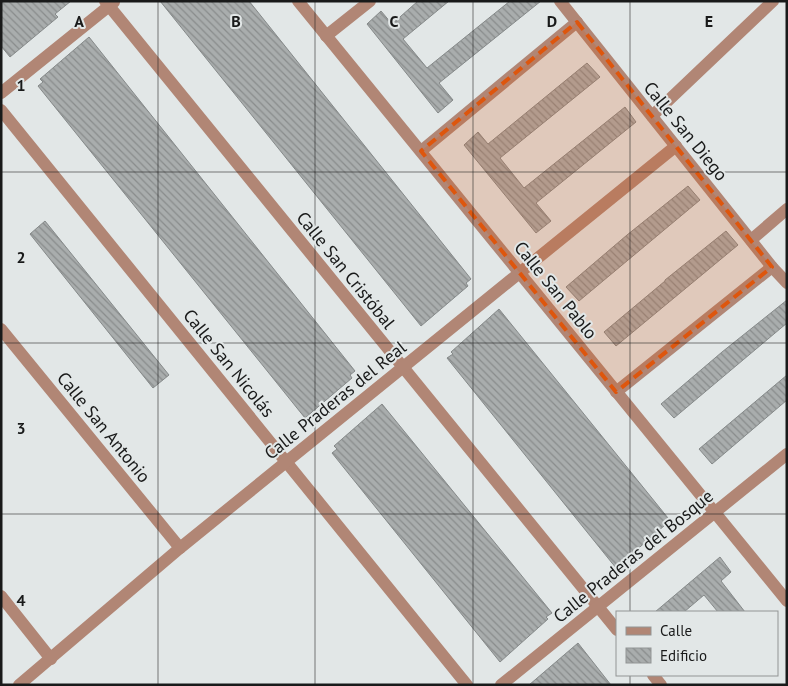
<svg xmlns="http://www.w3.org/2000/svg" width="788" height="686" viewBox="0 0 788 686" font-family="'PT Sans',sans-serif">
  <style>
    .building { fill: url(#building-back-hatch); stroke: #858989 }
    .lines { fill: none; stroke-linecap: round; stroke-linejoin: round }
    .street { stroke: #b18675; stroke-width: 12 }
    .marked { fill: #de560d; fill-opacity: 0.2; stroke: #de560d; stroke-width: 4; stroke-dasharray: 10 6; stroke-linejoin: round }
    .grid { fill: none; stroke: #191a1a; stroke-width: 1; stroke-opacity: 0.55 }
    .labels { text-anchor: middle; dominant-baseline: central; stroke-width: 4; stroke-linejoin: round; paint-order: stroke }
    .street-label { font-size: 18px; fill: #191a1a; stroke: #e2e7e7 }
    .grid-label { font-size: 16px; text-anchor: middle; font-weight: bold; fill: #191a1a; stroke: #e2e7e7; stroke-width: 4; stroke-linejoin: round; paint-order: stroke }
  </style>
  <defs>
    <pattern id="building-back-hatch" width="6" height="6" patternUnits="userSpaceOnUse" patternTransform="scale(1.25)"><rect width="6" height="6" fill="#a9adad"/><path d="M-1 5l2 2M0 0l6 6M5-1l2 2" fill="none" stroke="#898c8c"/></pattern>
  </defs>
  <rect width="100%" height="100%" fill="#e2e7e7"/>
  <g class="building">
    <path d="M1,1H71L55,14L58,17L10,57L1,46Z"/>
    <path d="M160,1H249L471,279L466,283L468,286L421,326Z"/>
    <path d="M418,1H449L403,39L427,68L510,1H541L439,83L453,100L438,113L367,24L381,11L392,24Z"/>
    <path d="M89,37L355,371L350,375L352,378L305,418L38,86L43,82L40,79Z"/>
    <path d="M587,63L600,77L500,158L524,188L625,107L636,122L536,203L551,221L536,233L464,145L478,132L488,144Z"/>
    <path d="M688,186L700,200L579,301L566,287L627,235Z"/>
    <path d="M45,221L169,375L153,388L30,234Z"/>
    <path d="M726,231L738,245L616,346L604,332L665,281V280Z"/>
    <path d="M787,300V323L674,418L661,404L722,352Z"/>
    <path d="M499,309L668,518L662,523L665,525L616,568L447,358L453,354L451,352Z"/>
    <path d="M787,375V400L712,464L699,449Z"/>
    <path d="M382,404L552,613L546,617L548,619L500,662L332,453L337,449L334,446Z"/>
    <path d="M720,557L731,572L721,581L745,612H718L704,595L684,612H655Z"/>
    <path d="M578,643L611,685H529Z"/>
  </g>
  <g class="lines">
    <g class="street">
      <path d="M105,1L617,630"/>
      <path d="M298,1L787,601"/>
      <path d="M560,1L772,267L787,283"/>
      <path d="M326,36L370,1"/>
      <path d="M1,93L114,2"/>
      <path d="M1,110L467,685"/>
      <path d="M652,116L773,1"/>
      <path d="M421,151L577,22"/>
      <path d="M751,240L787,209"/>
      <path d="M1,329L180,548"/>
      <path d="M616,392L772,267"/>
      <path d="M1,596L51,659"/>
      <path d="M653,675L661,685"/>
      <path d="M19,685L180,548L676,146"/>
      <path d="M501,685L787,454"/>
    </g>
  </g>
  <path class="marked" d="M577,22L772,267L616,392L421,151Z"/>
  <path class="grid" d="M158,1V685M315,1V685M473,1V685M630,1V612M1,172H787M1,343H787M1,514H787M630,675V685"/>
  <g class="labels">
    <g class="street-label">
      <text transform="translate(686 131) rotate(51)">Calle San Diego</text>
      <text transform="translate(346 270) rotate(51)">Calle San Cristóbal</text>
      <text transform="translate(556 290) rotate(51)">Calle San Pablo</text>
      <text transform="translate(229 363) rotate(51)">Calle San Nicolás</text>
      <text transform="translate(335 400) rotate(-39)">Calle Praderas del Real</text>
      <text transform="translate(104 427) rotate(51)">Calle San Antonio</text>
      <text transform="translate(633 556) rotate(-39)">Calle Praderas del Bosque</text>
    </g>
  </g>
  <g class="grid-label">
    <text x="79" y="27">A</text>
    <text x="236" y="27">B</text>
    <text x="394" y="27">C</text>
    <text x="552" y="27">D</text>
    <text x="709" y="27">E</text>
    <text x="21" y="91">1</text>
    <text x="21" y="263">2</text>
    <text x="21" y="434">3</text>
    <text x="21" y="606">4</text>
  </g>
  <rect width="788" height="686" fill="none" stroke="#191a1a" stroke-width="5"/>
  <rect x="616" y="611" width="162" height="65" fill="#e2e7e7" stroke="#929595"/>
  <rect x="626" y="627" width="25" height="8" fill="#b18675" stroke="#929595"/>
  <text x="660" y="636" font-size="15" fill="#191a1a">Calle</text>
  <rect x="626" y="648" width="25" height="15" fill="url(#building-back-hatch)" stroke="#929595"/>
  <text x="660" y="661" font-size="15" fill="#191a1a">Edificio</text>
</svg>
